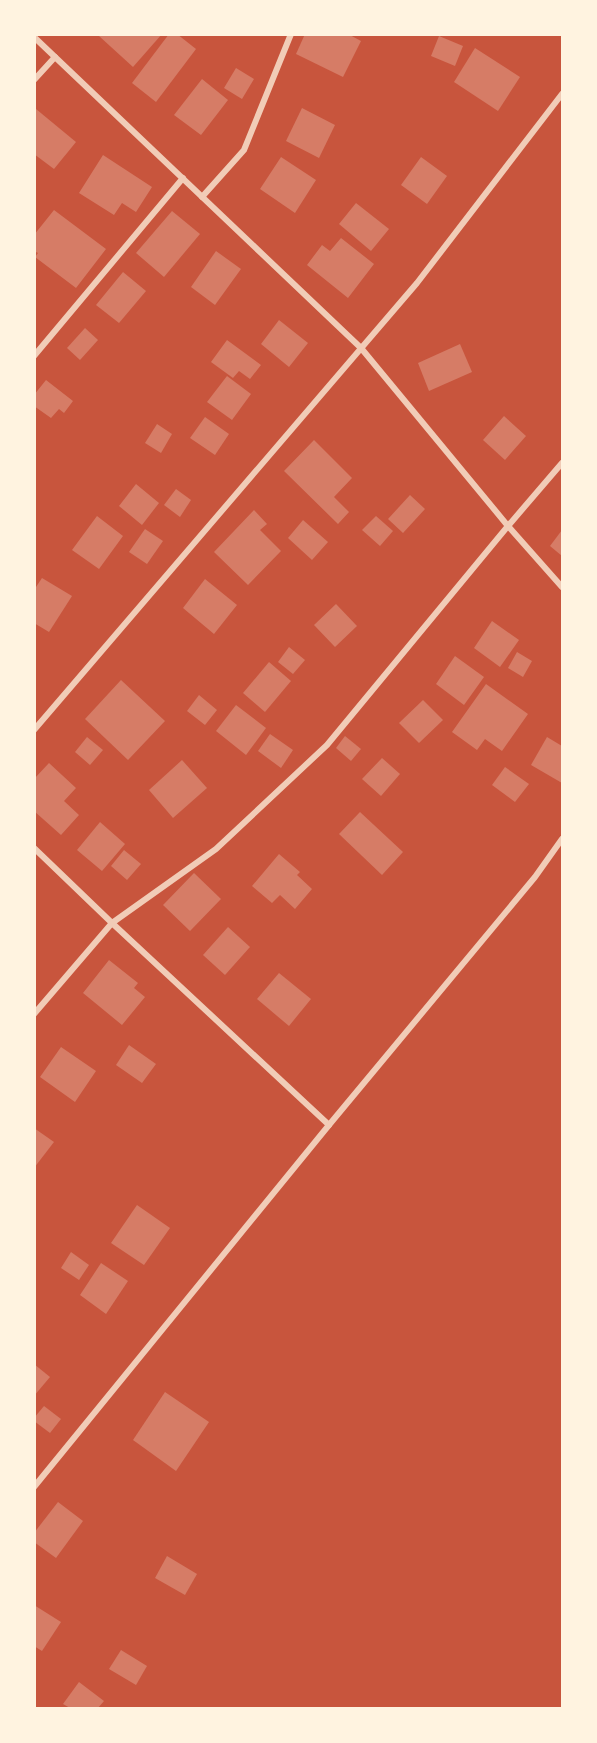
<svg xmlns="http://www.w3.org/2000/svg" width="597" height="1743" viewBox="0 0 597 1743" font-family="Cabin,sans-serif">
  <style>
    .building { fill: #d67c66 }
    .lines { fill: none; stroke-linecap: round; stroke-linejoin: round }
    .minor { stroke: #f1ccb7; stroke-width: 6 }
  </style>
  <rect width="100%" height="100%" fill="#c8553d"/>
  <g class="building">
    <path d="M101,34H162L133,67L99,36Z"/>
    <path d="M169,34H177L196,49L156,102L132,83Z"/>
    <path d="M305,34H348L361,41L343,77L296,54Z"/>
    <path d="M439,36L463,46L455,66L431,56Z"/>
    <path d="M475,48L520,77L498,111L454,82Z"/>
    <path d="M236,68L254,79L242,99L224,88Z"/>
    <path d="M202,79L228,100L201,135L174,115Z"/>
    <path d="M302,108L335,125L319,158L286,141Z"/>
    <path d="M36,109L76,142L54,169L34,154V111Z"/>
    <path d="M103,155L152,187L136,212L122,203L114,215L79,193Z"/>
    <path d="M281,157L316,180L295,213L260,189Z"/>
    <path d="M421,157L447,176L427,204L401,185Z"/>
    <path d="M356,203L389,229L371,251L339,224Z"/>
    <path d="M54,210L106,249L76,288L35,257L38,253L34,251V235Z"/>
    <path d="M172,211L200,234L164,277L136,253Z"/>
    <path d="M341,238L374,264L348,298L307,265L322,245L330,251Z"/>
    <path d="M216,251L241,269L215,305L191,287Z"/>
    <path d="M123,272L146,291L119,323L96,305Z"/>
    <path d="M279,320L308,343L289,367L261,344Z"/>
    <path d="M85,328L98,340L80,360L67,348Z"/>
    <path d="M227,340L261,365L250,379L239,371L233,378L211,362Z"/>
    <path d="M460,344L472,372L429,391L418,363Z"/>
    <path d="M227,376L251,394L232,420L207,402Z"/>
    <path d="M46,380L73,401L64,413L59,409L51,418L34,406V395Z"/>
    <path d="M504,416L526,436L505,460L483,440Z"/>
    <path d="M205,417L229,434L215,455L190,438Z"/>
    <path d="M157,424L172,434L161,453L145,443Z"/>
    <path d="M314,440L352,478L334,497L349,512L338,524L284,471Z"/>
    <path d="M136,484L159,503L142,525L119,506Z"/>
    <path d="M176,489L191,500L180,517L164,505Z"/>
    <path d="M410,495L425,509L403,533L388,519Z"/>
    <path d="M254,510L267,524L260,530L281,551L248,585L214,552Z"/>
    <path d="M97,516L123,536L99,569L72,550Z"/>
    <path d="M376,516L393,531L380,546L362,530Z"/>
    <path d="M303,520L328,542L312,560L288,538Z"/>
    <path d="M145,529L163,541L147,564L129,552Z"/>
    <path d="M562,530V556L550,546Z"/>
    <path d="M42,578L72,596L49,632L34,623V590Z"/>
    <path d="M205,579L237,605L214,634L183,608Z"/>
    <path d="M336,604L357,626L335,647L314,625Z"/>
    <path d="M492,621L519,640L500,667L474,648Z"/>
    <path d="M289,647L305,660L293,674L278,662Z"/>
    <path d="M517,652L532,661L523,677L508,668Z"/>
    <path d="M455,656L484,677L464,705L436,684Z"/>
    <path d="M269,662L291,681L265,712L243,693Z"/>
    <path d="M121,680L165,721L128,760L85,719Z"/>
    <path d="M486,684L528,714L502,751L485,739L477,750L452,732Z"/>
    <path d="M199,695L217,710L205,725L187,711Z"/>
    <path d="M423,700L443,720L419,743L399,723Z"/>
    <path d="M236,705L266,728L246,755L216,731Z"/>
    <path d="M270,734L293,750L281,768L258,751Z"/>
    <path d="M345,736L361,749L351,761L336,748Z"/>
    <path d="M87,737L103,750L90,765L75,752Z"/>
    <path d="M547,737L562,746V783L531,765Z"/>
    <path d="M382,758L400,774L381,796L362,779Z"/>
    <path d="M182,760L207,788L173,818L149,790Z"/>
    <path d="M49,763L76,788L64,801L79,815L61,835L34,811V779Z"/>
    <path d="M505,767L529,784L515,802L492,785Z"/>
    <path d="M360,812L403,852L382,875L339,834Z"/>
    <path d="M100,822L125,844L102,871L77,850Z"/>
    <path d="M124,850L141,864L127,880L111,866Z"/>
    <path d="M279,854L300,872L297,875L312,889L295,909L280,895L272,903L252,886Z"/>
    <path d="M194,873L221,899L190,931L163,905Z"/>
    <path d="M228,927L250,947L225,975L203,955Z"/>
    <path d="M109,960L138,983L134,988L145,997L122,1025L83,993Z"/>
    <path d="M279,973L311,999L289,1026L257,999Z"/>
    <path d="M129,1045L156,1064L142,1083L116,1065Z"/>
    <path d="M61,1047L96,1071L75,1102L40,1077Z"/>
    <path d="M34,1128L54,1142L34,1168Z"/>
    <path d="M137,1205L170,1228L144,1265L111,1243Z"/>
    <path d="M71,1252L89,1265L79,1280L61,1268Z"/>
    <path d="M101,1263L128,1281L106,1314L80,1295Z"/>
    <path d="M34,1364L50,1377L34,1396Z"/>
    <path d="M165,1392L209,1422L176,1471L133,1440Z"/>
    <path d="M44,1406L61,1419L50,1433L34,1421V1418Z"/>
    <path d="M58,1502L83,1521L56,1558L34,1542V1533Z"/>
    <path d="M167,1556L197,1574L185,1595L155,1578Z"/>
    <path d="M34,1605L61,1622L42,1651L34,1646Z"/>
    <path d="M121,1650L147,1666L136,1685L109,1669Z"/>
    <path d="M79,1682L104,1701L98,1708H70L63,1704Z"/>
  </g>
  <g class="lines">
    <g class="minor">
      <path d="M34,37L361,348L508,526L562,587"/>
      <path d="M34,80L55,57"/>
      <path d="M202,197L244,150L291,34"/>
      <path d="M34,356L183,178"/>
      <path d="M34,730L417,283L562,94"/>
      <path d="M34,848L112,923L329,1125L34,1487"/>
      <path d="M34,1014L112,923L216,849L327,745L508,526L562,463"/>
      <path d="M329,1125L535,877L562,839"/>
    </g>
  </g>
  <rect width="597" height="1743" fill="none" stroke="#fff3e0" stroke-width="72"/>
</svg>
